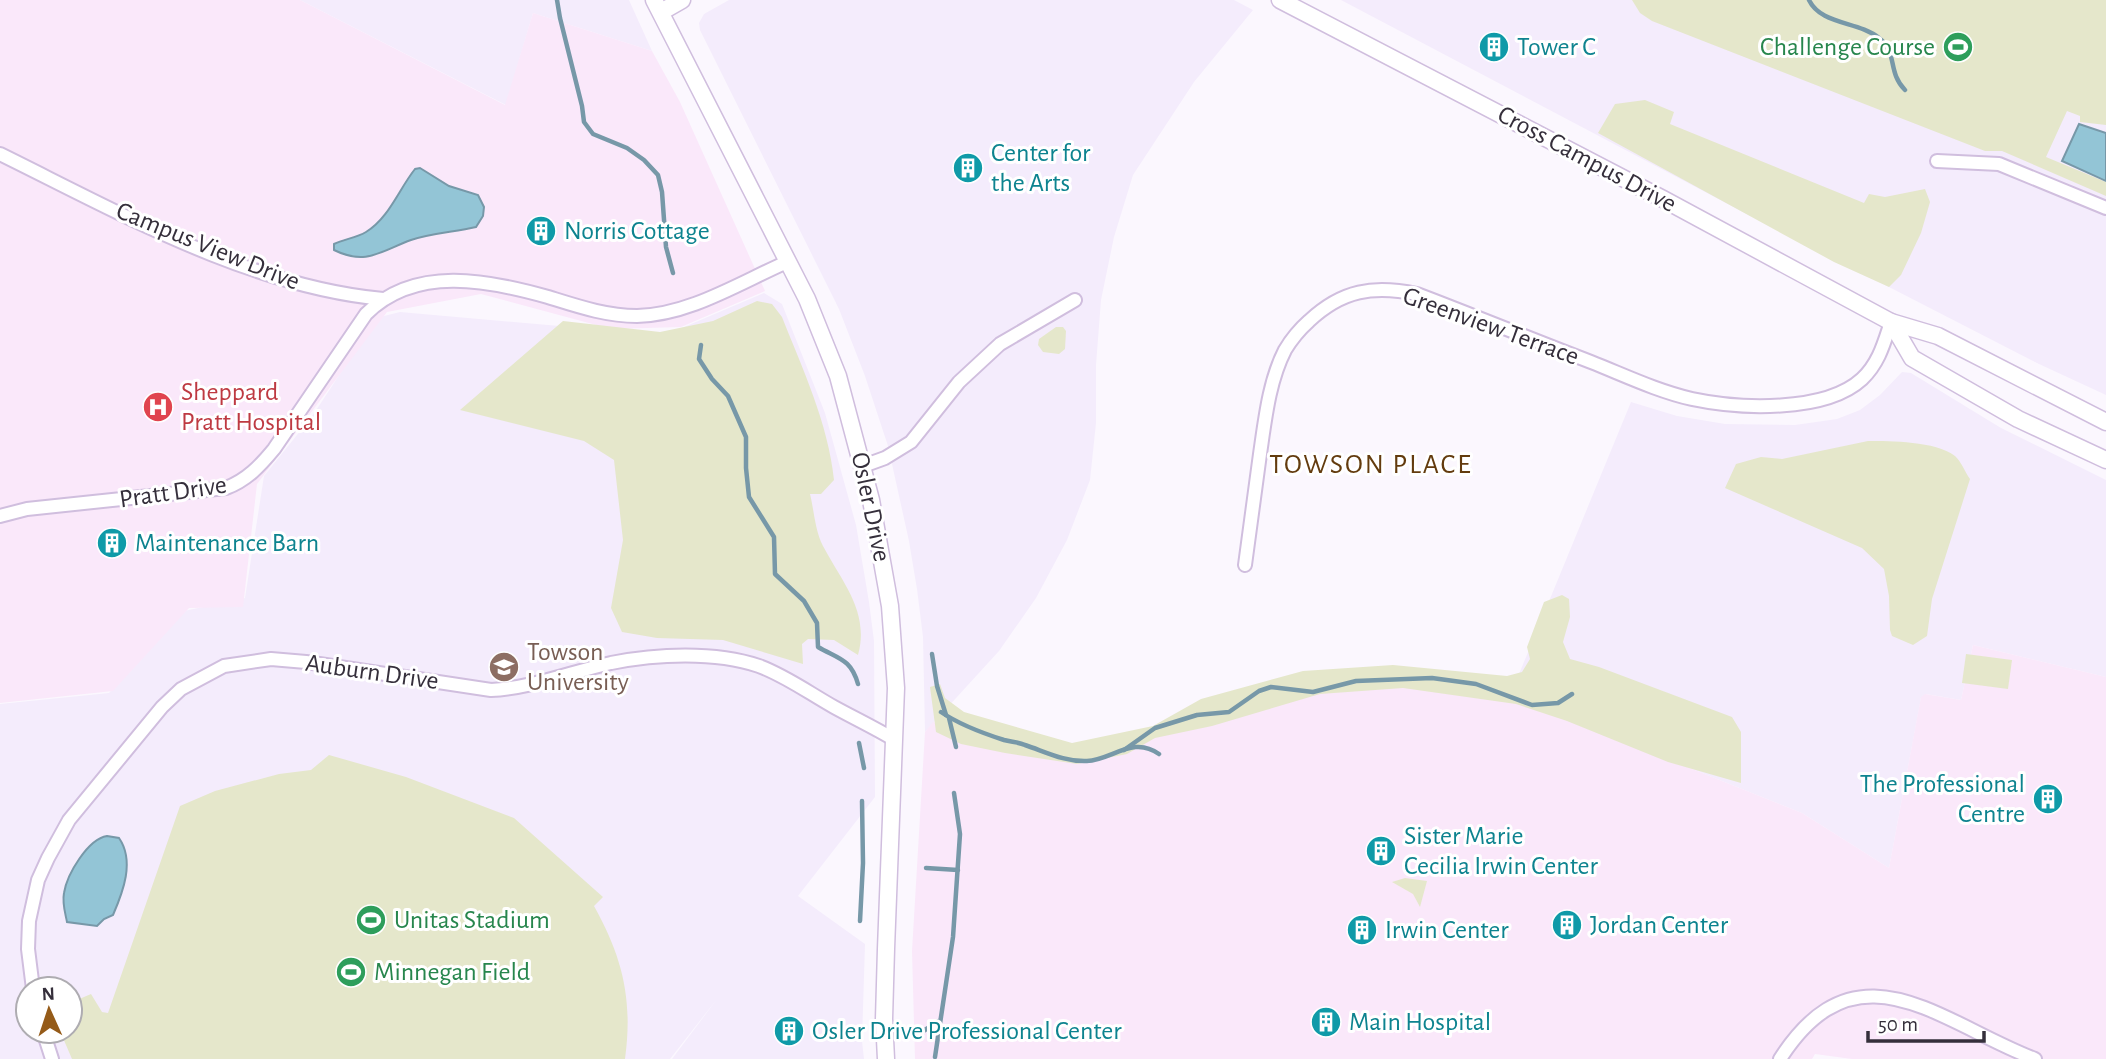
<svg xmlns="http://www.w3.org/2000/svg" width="2106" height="1059" viewBox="0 0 2106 1059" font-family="'Alegreya Sans',sans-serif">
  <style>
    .built { fill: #f4ecfc; fill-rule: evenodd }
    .medical { fill: #fae8fa }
    .green { fill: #e5e7cb }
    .water { fill: #93c5d6; stroke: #7798a8; stroke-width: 2 }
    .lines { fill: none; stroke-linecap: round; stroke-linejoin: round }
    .stream { stroke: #7798a8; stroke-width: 4.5 }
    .minor-casing { stroke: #d0bede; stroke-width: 16 }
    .tertiary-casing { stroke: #d0bede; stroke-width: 19 }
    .minor { stroke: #fff; stroke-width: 12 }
    .tertiary { stroke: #fff; stroke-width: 16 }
    .labels { text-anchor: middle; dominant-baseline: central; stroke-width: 6; stroke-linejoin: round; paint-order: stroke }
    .culture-label { font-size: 26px; fill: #0d838f; stroke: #fff; text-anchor: start }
    .leisure-label { font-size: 26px; fill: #27864d; stroke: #fff; text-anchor: start }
    .street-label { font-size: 26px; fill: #352f3b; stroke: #fff }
    .health-label { font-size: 26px; fill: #be3a42; stroke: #fff; text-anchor: start }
    .education-label { font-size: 26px; fill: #785e54; stroke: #fff; text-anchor: start }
    .neighbourhood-label { font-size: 28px; letter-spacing: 2px; fill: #633b0e; stroke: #fff }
  </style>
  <rect width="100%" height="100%" fill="#fbf7fe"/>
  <g class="built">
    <path d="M300,0H629L652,51L533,13L506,105Z"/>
    <path d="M729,0H1234L1253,10L1194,82L1133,175L1114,237L1101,300L1096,365V423L1090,480L1067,540L1036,598L999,651L925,732L923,637L917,589L909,541L888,446L865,376L839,309L700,30L699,23L704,14Z"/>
    <path d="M1341,0H2106V395L2039,364L1743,212Z"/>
    <path d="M764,293L782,304L825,413L856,525L869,602L874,641L875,797L798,896L865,944L862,1041L864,1059H672L717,999L670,1059H0V704L109,693L184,611L245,598L264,476L313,415L370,328L380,317L400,312L571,327L630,350ZM28,989H70V1031H28Z"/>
    <path d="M1902,372L1911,373L2001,428L2106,480V677L1973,645L1961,700L1926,694L1921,698L1889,868L1802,813L1510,696L1631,402L1677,416L1725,424L1795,425L1837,419L1860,410L1880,395Z"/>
  </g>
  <g class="medical">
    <path d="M0,0H300L505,105L533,13L652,51L680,102L765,291L681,327L611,329L481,294L387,312L257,484L243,607L189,608L113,691L0,703Z"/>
    <path d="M1973,645L2106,677V1059H1852L1815,1054L1812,1059H915L912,951L925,732L933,722L1075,755L1377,673L1510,696L1802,813L1889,868L1921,697L1925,694L1961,700Z"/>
  </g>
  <g class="green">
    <path d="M1632,0H2106V125L2080,122V116L2067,111L2046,157L2106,182V196L2002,151H1985L1652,21L1640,13Z"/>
    <path d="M1645,100L1674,112L1670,124L1864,203L1869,194L1885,197L1925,189L1930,202L1921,233L1901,275L1889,287L1834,262L1598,133L1615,104Z"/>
    <path d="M757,301L772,304L782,317C803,370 828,423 834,480L821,494H810C814,510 815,531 823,546C842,582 870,612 858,655L834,640L808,639L802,644L803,664L723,640L657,638L622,632L611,608L623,540L614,460L584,441L460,410L563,321L660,332L713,321Z"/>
    <path d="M1056,327H1063L1066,331L1065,349L1059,354L1043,352L1038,345L1039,339Z"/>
    <path d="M1868,441C1891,441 1935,441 1955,456C1961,461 1965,472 1970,479L1932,599L1927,636L1913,645L1892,636L1890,630L1889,596L1884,569L1862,548L1725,488L1736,464L1761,457L1782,459Z"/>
    <path d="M1562,595L1569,599L1570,617L1563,642L1570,659L1599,667L1732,717L1741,732V783L1668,762L1567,721L1516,704L1403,688L1320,694L1212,726L1155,738L1127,754L1077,764L1005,753L961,744L936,732L930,687L940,684L945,698L964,712L1072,743L1153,726L1201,699L1303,671L1393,665L1507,676L1522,672L1530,659L1527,647L1544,602Z"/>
    <path d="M1966,654L2012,660L2008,689L1962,683Z"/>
    <path d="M329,755L406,777L514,818L603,897L594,906C623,958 633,1000 625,1059H72L60,1031H70V1003L91,994L102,1012L108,1013L180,806L215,791L279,774L311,770Z"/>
    <path d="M1405,878L1427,881L1420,907L1413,894L1392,882Z"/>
  </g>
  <g class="water">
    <path d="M2079,124L2106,133V181L2062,161Z"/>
    <path d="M420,168L449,186L478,195L484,207L483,216L476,227C455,232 432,233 411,240C381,251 366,266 334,250V244C344,239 356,238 366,232C389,218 399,189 415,169Z"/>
    <path d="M107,836L119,838C135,861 123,892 113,915L104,919L97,926L67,922C65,912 62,903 64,893C67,874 88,839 107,836Z"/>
  </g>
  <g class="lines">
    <g class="stream">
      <path d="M557,0L560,18L582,106L584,122L593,134L627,148L644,160L658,175L662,192L666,247L673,273"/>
      <path d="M1809,0C1821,25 1858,21 1879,38C1898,52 1887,72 1905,90"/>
      <path d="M701,345L699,359L712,379L728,396L746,437V468L749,497L774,537L775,574L804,601L817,623L818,647C839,659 851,659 858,684"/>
      <path d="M932,654L937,686L946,715"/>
      <path d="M941,712C960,725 982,733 1004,740C1011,742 1019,742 1025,745C1046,752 1065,762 1087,761C1112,760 1133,735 1159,754"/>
      <path d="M949,718L956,747"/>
      <path d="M859,743L864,768"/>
      <path d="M1124,750L1155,728L1197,715L1229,712L1259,691L1271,687L1313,692L1356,681L1432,678L1476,684L1532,705L1558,703L1572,694"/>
      <path d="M926,868L958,870"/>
      <path d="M860,921L863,863L862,801"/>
      <path d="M917,1035L939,1021"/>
      <path d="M935,1057L953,937L960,834L954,793"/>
    </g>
    <g class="minor-casing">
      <g id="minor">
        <path d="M0,154C118,212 250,287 383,299"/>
        <path d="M1937,161L1999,164L2106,208"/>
        <path d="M863,466L885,458L911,442L959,382L1000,344L1075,300"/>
        <path d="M0,516L27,509L226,488C247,480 260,466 274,449L366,314C415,265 488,280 548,297C577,306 606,316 637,316C689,315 739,283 787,262"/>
        <path d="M1245,565C1250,528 1255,491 1260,454C1265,420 1269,381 1285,350C1291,340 1300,329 1309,321C1342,290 1373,285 1417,294C1475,316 1533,340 1591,362C1624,375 1657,391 1692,399C1739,409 1825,413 1862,379C1879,363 1884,343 1891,322"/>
        <path d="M33,989L28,949L29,921L38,880L48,858L69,820L162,707L181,689L224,666L271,659L306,662L491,690C532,688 571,672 611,663C656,654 715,651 759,666C786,676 809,693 834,707C854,718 875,728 895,740"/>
        <path d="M43,1031L52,1059"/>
        <path d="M1780,1059C1857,939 1939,1022 2035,1059"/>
      </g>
    </g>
    <g class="tertiary-casing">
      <g id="tertiary">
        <path d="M654,0L807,299L838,376L871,500L890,606L896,688L886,949L884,1019L886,1059"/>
        <path d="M1280,0L1663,199L1891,322L1938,336L2106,422"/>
        <path d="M661,12L682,0"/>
        <path d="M1891,322L1912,358L2018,419L2106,460"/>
      </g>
    </g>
    <use href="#minor" class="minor"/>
    <use href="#tertiary" class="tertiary"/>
  </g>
  <defs>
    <g id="building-disc" transform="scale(1.575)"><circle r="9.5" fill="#0f9aa8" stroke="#fff"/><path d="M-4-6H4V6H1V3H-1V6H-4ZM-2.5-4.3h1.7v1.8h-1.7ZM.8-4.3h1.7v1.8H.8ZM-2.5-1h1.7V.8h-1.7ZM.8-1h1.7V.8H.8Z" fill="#fff"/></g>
    <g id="stadium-disc" transform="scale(1.575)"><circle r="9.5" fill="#2e9e5b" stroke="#fff"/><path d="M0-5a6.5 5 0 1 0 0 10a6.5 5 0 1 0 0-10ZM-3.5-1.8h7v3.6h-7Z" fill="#fff"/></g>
    <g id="hospital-disc" transform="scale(1.575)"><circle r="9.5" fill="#e0444e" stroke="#fff"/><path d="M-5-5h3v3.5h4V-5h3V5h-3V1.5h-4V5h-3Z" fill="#fff"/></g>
    <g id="university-disc" transform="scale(1.575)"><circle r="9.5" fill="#8d6e63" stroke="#fff"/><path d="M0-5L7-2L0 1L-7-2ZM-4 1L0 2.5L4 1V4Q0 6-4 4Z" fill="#fff"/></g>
  </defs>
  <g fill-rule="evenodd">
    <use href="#building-disc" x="1494" y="47"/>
    <use href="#stadium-disc" x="1958" y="47"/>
    <use href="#building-disc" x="968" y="168"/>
    <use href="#building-disc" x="541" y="231"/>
    <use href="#hospital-disc" x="158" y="407"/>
    <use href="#building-disc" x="112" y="543"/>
    <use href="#university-disc" x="504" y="667"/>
    <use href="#building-disc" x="2048" y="799"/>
    <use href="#building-disc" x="1381" y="851"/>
    <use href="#stadium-disc" x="371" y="920"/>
    <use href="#building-disc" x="1567" y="925"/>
    <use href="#building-disc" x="1362" y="930"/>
    <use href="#stadium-disc" x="351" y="972"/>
    <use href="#building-disc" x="1326" y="1022"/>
    <use href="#building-disc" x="789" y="1031"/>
  </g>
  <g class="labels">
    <g class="culture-label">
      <text x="1517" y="47">Tower C</text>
      <text x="991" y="153">Center for<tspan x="991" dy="30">the Arts</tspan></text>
      <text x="564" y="231">Norris Cottage</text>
      <text x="135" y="543">Maintenance Barn</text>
      <text x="2025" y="784" text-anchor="end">The Professional<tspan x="2025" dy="30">Centre</tspan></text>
      <text x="1404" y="836">Sister Marie<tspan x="1404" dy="30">Cecilia Irwin Center</tspan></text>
      <text x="1590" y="925">Jordan Center</text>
      <text x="1385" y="930">Irwin Center</text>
      <text x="1349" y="1022">Main Hospital</text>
      <text x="812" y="1031">Osler Drive Professional Center</text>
    </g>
    <g class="leisure-label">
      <text x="1935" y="47" text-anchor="end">Challenge Course</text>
      <text x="394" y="920">Unitas Stadium</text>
      <text x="374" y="972">Minnegan Field</text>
    </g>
    <g class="street-label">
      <text transform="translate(1587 159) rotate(28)">Cross Campus Drive</text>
      <text transform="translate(208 246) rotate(22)">Campus View Drive</text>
      <text transform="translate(1491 326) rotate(20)">Greenview Terrace</text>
      <text transform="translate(173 492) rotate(-8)">Pratt Drive</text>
      <text transform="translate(871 507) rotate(78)">Osler Drive</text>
      <text transform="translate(372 672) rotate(8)">Auburn Drive</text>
    </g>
    <g class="health-label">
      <text x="181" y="392">Sheppard<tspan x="181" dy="30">Pratt Hospital</tspan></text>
    </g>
    <g class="education-label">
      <text x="527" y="652">Towson<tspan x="527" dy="30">University</tspan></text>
    </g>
    <g class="neighbourhood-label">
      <text x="1371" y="465">TOWSON PLACE</text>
    </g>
  </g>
  <g transform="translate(49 1010) rotate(357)"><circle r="33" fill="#ffffff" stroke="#aeacb1" stroke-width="2"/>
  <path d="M0-5L12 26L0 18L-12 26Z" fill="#955b19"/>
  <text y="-10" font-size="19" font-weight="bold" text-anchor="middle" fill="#352f3b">N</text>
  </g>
  <path d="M1868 1031v10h116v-10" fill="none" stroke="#352f3b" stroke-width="3.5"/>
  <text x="1878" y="1031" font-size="21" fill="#352f3b" stroke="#ffffff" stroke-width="5" paint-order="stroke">50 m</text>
</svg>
